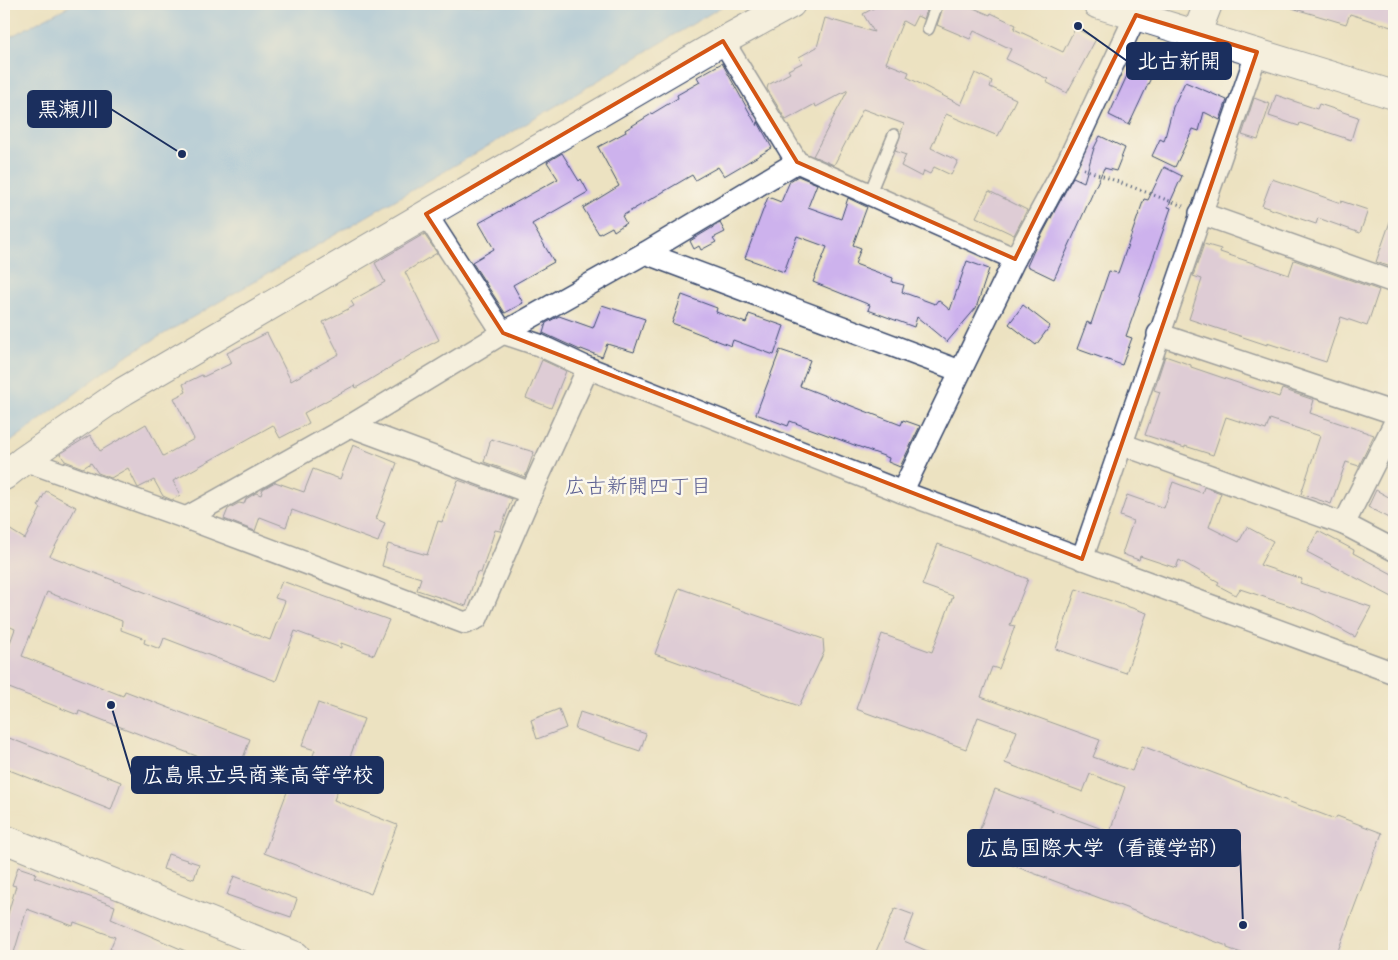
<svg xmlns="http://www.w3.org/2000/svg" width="1398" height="960" viewBox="0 0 1398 960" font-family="'Indie Flower','Klee One',sans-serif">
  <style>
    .water { fill: #7fb8f0; stroke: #4d74a7 }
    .building { fill: #cdb2ed }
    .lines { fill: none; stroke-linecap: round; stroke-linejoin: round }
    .lane-casing { stroke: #3a4a6d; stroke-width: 14 }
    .street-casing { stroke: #3a4a6d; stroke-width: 24 }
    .secondary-casing { stroke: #3a4a6d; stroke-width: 30 }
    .path { stroke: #3a4a6d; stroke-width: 3; stroke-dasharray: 1 4; stroke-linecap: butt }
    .lane { stroke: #fff; stroke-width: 11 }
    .street { stroke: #fff; stroke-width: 21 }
    .secondary { stroke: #fff; stroke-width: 28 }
    .marked { fill: none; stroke: #d45514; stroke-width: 4; stroke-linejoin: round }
    .labels { text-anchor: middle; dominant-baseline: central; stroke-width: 5; stroke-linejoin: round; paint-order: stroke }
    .neighbourhood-label { font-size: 21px; fill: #595d90; stroke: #fbf7ec }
    .leader { fill: none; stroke: #1b2f5e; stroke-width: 2 }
    .callout-dot { fill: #1b2f5e; stroke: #fbf7ec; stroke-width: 2 }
    .callout { fill: #1b2f5e; stroke: #1b2f5e; stroke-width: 2 }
    .callout-label { font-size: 21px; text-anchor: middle; font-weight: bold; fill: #fff }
  </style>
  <rect width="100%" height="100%" fill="#fbf7ec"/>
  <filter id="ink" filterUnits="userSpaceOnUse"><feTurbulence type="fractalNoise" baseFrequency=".02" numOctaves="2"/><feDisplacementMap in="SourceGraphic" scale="10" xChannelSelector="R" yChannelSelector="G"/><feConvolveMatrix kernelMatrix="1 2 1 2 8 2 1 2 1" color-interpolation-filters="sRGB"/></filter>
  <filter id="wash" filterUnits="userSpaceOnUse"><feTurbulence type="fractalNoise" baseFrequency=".0096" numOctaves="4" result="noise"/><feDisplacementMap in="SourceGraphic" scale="20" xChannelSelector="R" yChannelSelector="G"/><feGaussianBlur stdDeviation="1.12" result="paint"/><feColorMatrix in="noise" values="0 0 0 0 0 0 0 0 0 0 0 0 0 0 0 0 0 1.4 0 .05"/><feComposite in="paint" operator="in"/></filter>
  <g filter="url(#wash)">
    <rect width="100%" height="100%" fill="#ece2c1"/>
    <path class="water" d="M73,4H726L514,131L124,357L4,447V40Z"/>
    <g id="blocks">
      <g class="building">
        <path d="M881,4H929L924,19L917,16L912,26L903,21L886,63L909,72L907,77L961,105L975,73L992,81L990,87L1016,99L998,136L946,114L931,148L958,161L951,175L934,167L930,174L924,171L922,177L901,166L906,155L895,151L904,124L863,109L834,165L813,156L848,90L816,107L815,104L786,120L767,89L768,85L790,73L788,70L802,63L799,57L817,47L825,18L874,32L863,14Z"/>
        <path d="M944,4H964L990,15L991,13L1016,25L1014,29L1063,52L1075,28L1096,39L1067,93L1046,82L1048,79L1006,59L1011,49L974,31L970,39L937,25Z"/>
        <path d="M1292,4H1394V28L1350,14L1346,24L1292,8Z"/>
        <path d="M1135,58L1156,67L1129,125L1109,115Z"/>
        <path d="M722,63L757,126L758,122L772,148L724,176L718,167L695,180L692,175L622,216L626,223L614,231L612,227L599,234L583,208L619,186L598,147L626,132L625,130L678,98L677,95L700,82L697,77Z"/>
        <path d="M1185,82L1227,100L1220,120L1204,112L1199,131L1193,129L1175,167L1152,156L1160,139L1164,141L1173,107Z"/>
        <path d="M1276,95L1317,109L1319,104L1358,117L1351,140L1300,123L1299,126L1269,116Z"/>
        <path d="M1254,98L1270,104L1258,140L1242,135Z"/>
        <path d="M1100,136L1125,148L1116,171L1104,168L1054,279L1027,266L1036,246L1073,177L1084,182L1094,148Z"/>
        <path d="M562,153L579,181L581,179L588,192L532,224L554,262L513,285L523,303L505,313L472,262L494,249L479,223L558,179L547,162Z"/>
        <path d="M1164,167L1182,176L1168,207L1171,208L1126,336L1132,338L1122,365L1077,349L1087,322L1091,324L1109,271L1118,273L1144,199L1148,200Z"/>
        <path d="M798,176L817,184L808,207L841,219L848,198L867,207L853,245L861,248L855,264L893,278L892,282L904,285L902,292L935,304L938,300L950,310L967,261L989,269L976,308L947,342L917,317L914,327L868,310L870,305L813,282L827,247L797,236L784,272L745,258L768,197L781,202L790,181Z"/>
        <path d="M1272,179L1341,203V201L1368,210L1360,233L1318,218L1316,224L1262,206Z"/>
        <path d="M989,191L1027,210L1014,235L976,217Z"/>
        <path d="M1392,216L1394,217V268L1376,262Z"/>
        <path d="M720,223L725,232L713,238L716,242L701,250L699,246L694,249L690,241Z"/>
        <path d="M424,234L437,253L405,272L439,340L412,354L356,388L355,385L304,413L309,423L280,438L273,425L173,481L180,495L172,500L163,496L154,480L138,488L128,468L111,478L98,473L91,463L83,468L65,461L60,454L90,435L100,451L146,424L163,456L194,439L174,398L186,392L183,384L202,375L203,377L232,363L227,353L267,333L291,381L339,354L323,322L354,306L351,301L385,282L375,263Z"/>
        <path d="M1204,244L1221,249L1220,252L1289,275L1294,260L1379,290L1367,326L1341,317L1326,362L1267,343V345L1189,319L1202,279L1193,276Z"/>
        <path d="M682,295L717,308L716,312L746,323L749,314L784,326L774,355L733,340L731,346L672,323Z"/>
        <path d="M602,305L645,319L634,352L607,344L602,357L581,349L580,350L543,333L546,323L559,316L593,328Z"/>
        <path d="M1023,305L1050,326L1036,345L1009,324Z"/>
        <path d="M780,350L810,360L800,386L901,425L903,420L920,426L900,467L888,462L889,458L790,421L788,426L756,414Z"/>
        <path d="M1165,356L1191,365V367L1279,397L1282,389L1314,400L1310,413L1374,435L1359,466L1346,462L1331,504L1301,494L1320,436L1270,419L1266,430L1226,417L1213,455L1185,446V448L1145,435L1160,392L1154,390Z"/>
        <path d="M542,360L566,371L551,408L526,398Z"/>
        <path d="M491,439L534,452L525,477L484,462Z"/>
        <path d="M353,445L397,463L376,519L385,523L378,542L292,510L286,527L260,517L255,531L224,519L228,509L239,503L244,504L246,499L256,493L261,495L263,489L275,482L304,492L313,469L340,479Z"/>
        <path d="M458,480L512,499L500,531L495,530L481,573L477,572L466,606L417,590L421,578L382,566L388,544L427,555L438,521L442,522Z"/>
        <path d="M1173,482L1202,493L1204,487L1221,493L1209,527L1239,542L1247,527L1273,541L1260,565L1302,579L1300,583L1371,607L1355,637L1315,615L1300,609L1240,589L1236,595L1217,585L1219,582L1179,560L1176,568L1140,556L1139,560L1122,554L1133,521L1120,516L1127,495L1164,508Z"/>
        <path d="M1376,490L1394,500V521L1368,507Z"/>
        <path d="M46,491L76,507L50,556L270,640L285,601L275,598L282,581L389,620L374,655L341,643V648L295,631L276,681L164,638L160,649L144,643L145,639L121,630L122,621L47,592L22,656L123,696L125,691L250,739L238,772L79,711L78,715L4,686V659L15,629L4,624V526L25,539L41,508L38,506Z"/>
        <path d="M1318,531L1354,550L1353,553L1394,575V598L1307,552Z"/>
        <path d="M938,544L1028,579L1010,625L1015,626L999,669L992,667L981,697L1100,740L1093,757L1132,771L1142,746L1335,819L1337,816L1382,833L1336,956H1250L1227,948V946L972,850L995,789L1110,832L1125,787L1090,774L1083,792L1005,763L1017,731L978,717L966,749L856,709L882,634L932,652L953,596L922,585Z"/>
        <path d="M679,588L823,639L824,652L799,706L655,654Z"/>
        <path d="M1076,589L1147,613L1126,673L1056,649Z"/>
        <path d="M318,703L364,719L334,800L397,825L371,894L264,853L290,784L301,788L315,750L302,746Z"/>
        <path d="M559,709L566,728L537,739L531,720Z"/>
        <path d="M580,712L646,734L640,751L575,729Z"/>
        <path d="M4,736L121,782L111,810L4,768Z"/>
        <path d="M168,854L199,864L194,879L163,869Z"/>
        <path d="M18,867L36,873L34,877L115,906L111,919L197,956H126L110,949L115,937L74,922L73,926L27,909L13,956H4V927L16,886L12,885Z"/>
        <path d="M234,876L297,899L291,917L227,895Z"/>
        <path d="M895,908L914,915L904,941L939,956H874Z"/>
      </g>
    </g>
  </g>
  <g filter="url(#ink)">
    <use href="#blocks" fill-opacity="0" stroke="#3a4a6d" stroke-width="1"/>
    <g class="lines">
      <g class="lane-casing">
        <g id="lane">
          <path d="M928,29L937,4"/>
          <path d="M869,195L894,135"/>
        </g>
      </g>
      <g class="street-casing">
        <g id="street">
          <path d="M723,41L797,162L1015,259L902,492"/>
          <path d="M1200,213L1394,282"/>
          <path d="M426,214L503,333L539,345L588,368L902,492L1394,673"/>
          <path d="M645,253L960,371"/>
          <path d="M1015,259L1067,163L1136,15"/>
          <path d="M1158,334L1394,413"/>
          <path d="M1394,424L1344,524L1394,550"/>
          <path d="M350,426L531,493"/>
          <path d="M1121,444L1344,524"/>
          <path d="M24,460L186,518L465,623L477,618L531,493L588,368"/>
          <path d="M186,518L350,426L503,333L645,253L797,162"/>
          <path d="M1082,559L1257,52"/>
        </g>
      </g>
      <g class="secondary-casing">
        <g id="secondary">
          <path d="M1097,4L1394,95"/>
          <path d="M1196,35L1208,4"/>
          <path d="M4,476L24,460L124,391L723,41L791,4"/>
          <path d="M4,839L296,956"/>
        </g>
      </g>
      <path class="path" d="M1084,169L1183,206"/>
      <use href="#lane" class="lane"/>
      <use href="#street" class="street"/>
      <use href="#secondary" class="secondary"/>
    </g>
  </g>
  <path d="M0 0H1398V960H0ZM1136,15L1257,52L1082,559L503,333L426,214L723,41L797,162L1015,259Z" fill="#ece2c1" fill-opacity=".55" fill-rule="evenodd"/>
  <path class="marked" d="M1136,15L1257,52L1082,559L503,333L426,214L723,41L797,162L1015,259Z"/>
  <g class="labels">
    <g class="neighbourhood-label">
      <text x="638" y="488">広古新開四丁目</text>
    </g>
  </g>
  <path class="leader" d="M1078 26L1127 61M182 154L111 109M111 705L132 775M1243 925L1240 848"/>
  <g class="callout-dot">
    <circle cx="1078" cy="26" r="5"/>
    <circle cx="182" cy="154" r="5"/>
    <circle cx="111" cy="705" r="5"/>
    <circle cx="1243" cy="925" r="5"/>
  </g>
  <g class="callout">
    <rect x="1127" y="43" width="104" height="36" rx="5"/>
    <rect x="28" y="91" width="83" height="36" rx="5"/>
    <rect x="132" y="757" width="251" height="36" rx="5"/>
    <rect x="968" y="830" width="272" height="36" rx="5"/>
  </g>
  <g class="callout-label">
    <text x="1179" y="68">北古新開</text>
    <text x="69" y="116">黒瀬川</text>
    <text x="258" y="782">広島県立呉商業高等学校</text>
    <text x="1104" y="855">広島国際大学（看護学部）</text>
  </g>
  <rect width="1398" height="960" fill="none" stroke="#fbf7ec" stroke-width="20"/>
</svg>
